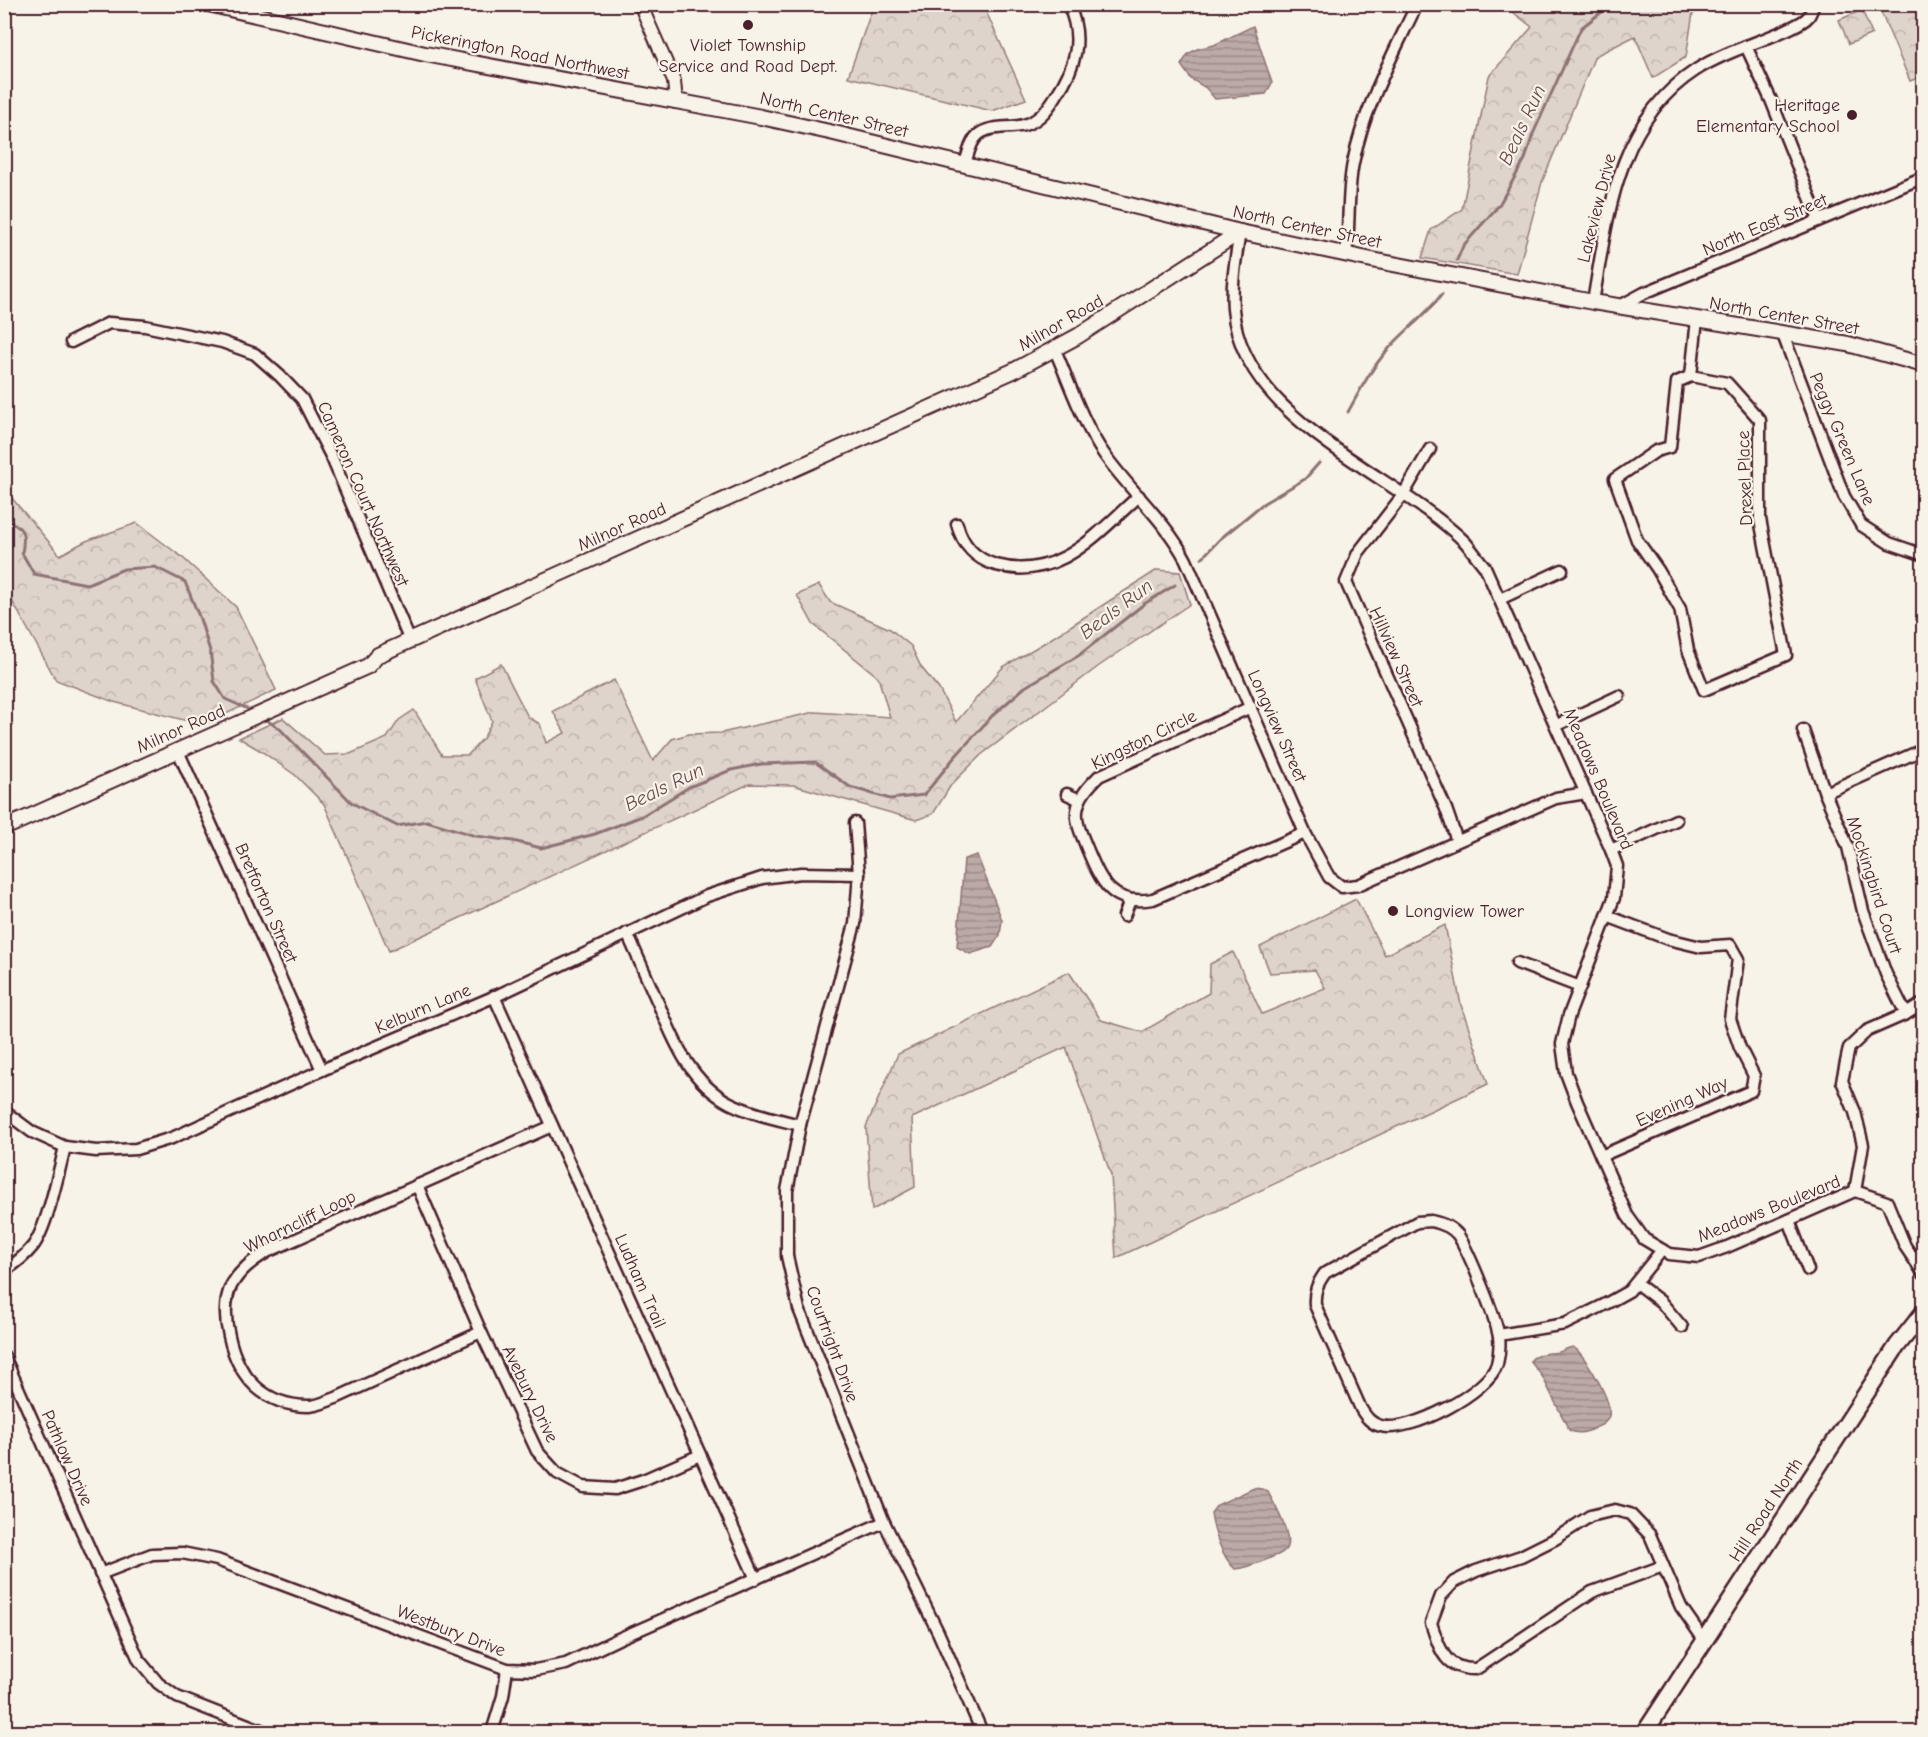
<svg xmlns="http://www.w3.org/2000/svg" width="1928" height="1737" viewBox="0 0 1928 1737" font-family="'Comic Neue',sans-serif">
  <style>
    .forest { fill: url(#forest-crowns); stroke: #947a7c; stroke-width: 1.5 }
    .water { fill: url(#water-rules); stroke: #8e7275; stroke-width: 1.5 }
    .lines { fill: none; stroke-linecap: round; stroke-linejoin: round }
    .stream { stroke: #8e7275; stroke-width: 3 }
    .minor-casing { stroke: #4a1f2b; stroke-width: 15 }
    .tertiary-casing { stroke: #4a1f2b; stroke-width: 16 }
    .secondary-casing { stroke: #4a1f2b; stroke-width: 18 }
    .primary-casing { stroke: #4a1f2b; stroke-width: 20 }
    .minor { stroke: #f7f3e8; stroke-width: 10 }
    .tertiary { stroke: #f7f3e8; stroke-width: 12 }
    .secondary { stroke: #f7f3e8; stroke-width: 14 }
    .primary { stroke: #f7f3e8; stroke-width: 15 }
    .poi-dot { fill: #4a1f2b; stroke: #f7f3e8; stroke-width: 2 }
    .labels { text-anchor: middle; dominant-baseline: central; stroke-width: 4.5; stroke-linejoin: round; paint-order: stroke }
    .poi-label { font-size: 18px; fill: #4a1f2b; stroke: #f7f3e8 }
    .street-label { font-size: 18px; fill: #4a1f2b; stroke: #f7f3e8 }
    .water-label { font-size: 20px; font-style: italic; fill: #6c4950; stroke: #f7f3e8 }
  </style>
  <defs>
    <pattern id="forest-crowns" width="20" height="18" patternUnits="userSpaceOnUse" patternTransform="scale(1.5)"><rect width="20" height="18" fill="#ded4cc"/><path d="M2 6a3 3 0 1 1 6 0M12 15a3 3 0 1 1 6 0" fill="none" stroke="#c0b6af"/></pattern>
    <pattern id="water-rules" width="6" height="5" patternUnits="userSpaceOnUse" patternTransform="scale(1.5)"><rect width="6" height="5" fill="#bcaaa7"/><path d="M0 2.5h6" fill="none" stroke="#9b8a88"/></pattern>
  </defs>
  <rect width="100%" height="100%" fill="#f7f3e8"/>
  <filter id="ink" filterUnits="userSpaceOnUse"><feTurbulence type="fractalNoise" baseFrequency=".0167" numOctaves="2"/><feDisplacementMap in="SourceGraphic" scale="12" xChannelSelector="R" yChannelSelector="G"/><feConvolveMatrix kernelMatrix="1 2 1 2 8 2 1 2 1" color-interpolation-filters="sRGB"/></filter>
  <g filter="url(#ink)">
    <g class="forest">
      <path d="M874,4L983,5L1026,99L992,111L848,77Z"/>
      <path d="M1504,5H1745L1693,13L1686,57L1653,78L1635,36L1595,56L1542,182L1517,274L1422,258L1431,230L1462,209L1489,76L1532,27Z"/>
      <path d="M1878,5H1923V76L1910,81Z"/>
      <path d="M1862,10L1872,34L1849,44L1839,20Z"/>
      <path d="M5,490L60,555L86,541L137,523L183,558L236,607L276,690L203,725L114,702L56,680L5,588Z"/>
      <path d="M1157,570L1180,572L1190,604L1099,666L981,755L951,785L933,814L916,820L793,785L749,784L389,951L324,804L295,775L261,751L239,738L283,718L325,755L350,754L387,738L399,720L414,710L442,755H468L484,737L492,721L475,678L501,664L528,717L540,724L546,743L565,733L553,711L614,680L653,761L672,739L689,734L721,733L815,712L890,717L878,677L813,624L797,595L819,585L830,602L890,629L911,646L921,667L939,689L956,722L1003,667L1049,640Z"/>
      <path d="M1356,899L1385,955L1445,925L1461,1005L1488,1084L1116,1258L1111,1175L1066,1047L912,1118L915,1187L872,1210L866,1127L898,1054L1069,972L1101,1020L1142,1032L1209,993L1210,964L1233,952L1262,1014L1325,988L1315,970L1270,973L1260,947Z"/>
    </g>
    <g class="water">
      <path d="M1253,26L1272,83L1266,94L1215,99L1206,88L1191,79L1181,65L1188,54L1197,49L1214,45Z"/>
      <path d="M977,855L1002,920L1000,935L992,947L970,954L957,947L964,859Z"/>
      <path d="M1573,1347C1585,1354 1613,1402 1609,1416C1607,1423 1601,1425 1595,1428C1586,1433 1578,1435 1569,1430L1542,1376L1530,1361C1538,1352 1548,1354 1559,1352C1564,1350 1568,1348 1573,1347Z"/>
      <path d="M1254,1488L1262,1489L1268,1492C1274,1504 1295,1539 1285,1550C1281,1555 1273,1556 1268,1559C1257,1563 1247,1568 1235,1569C1222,1557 1213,1530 1211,1513L1217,1505Z"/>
    </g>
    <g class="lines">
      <g class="stream">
        <path d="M1457,260L1463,246L1499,205L1525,159L1533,134L1581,28L1612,4"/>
        <path d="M1348,412C1359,392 1371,369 1386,352C1403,331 1426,316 1442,294"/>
        <path d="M4,518C24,529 26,531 22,553L34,574L87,584L124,569L155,567L185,582L200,619L210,651L214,681L225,699L250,710"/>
        <path d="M1202,558L1220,539L1264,503L1305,479L1319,463"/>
        <path d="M265,719L280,729L352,803L397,826L427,821L476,836L513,841L541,848L595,834L642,816L689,787L731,770L761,764L815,762L850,787L890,799L924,795L953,759L992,716L1025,687L1078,656L1144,604L1175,585"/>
      </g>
      <g class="minor-casing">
        <g id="minor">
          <path d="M1746,46L1771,100L1819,220"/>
          <path d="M965,164C968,155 970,142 978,135C991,124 1012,130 1027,124C1041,119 1049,107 1056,96C1076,66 1084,38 1068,4"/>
          <path d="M1240,232C1236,257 1231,283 1233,309C1242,421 1393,472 1465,542C1472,550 1478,559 1485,567L1611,850L1617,866L1614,898L1569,1015L1562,1044L1566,1073L1577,1102L1627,1215L1644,1239L1669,1254L1699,1257L1727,1247L1855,1191L1887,1202L1905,1246L1924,1274"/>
          <path d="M1346,255C1350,224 1347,193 1353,163C1364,107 1393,55 1417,4"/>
          <path d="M1593,302C1608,216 1616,122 1696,70C1724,52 1758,43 1788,29C1794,26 1804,22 1808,17C1811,14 1812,8 1814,4"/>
          <path d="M1620,306L1644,293L1924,177"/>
          <path d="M1782,332L1844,496L1861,525L1889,543L1924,555"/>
          <path d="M71,342L109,323L145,326L222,342L255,354L280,376L302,399L332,458L410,641"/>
          <path d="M1055,350C1069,382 1084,426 1104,454C1130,491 1165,520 1186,560L1305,833L1329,877L1342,887L1358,885L1556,798L1586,793"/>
          <path d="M1691,376L1727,383L1760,420V519L1786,655L1704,690L1688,650L1680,609L1658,570L1637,540L1615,479L1656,451L1670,447L1677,382L1691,376L1697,319"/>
          <path d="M1430,449L1403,495L1358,553L1346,582L1446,809L1457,841"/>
          <path d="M957,524C962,544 975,559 996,565C1059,582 1097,533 1139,496"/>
          <path d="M1500,599L1562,570"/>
          <path d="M1251,707L1099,776C1091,784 1081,794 1078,806C1074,820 1081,833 1086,846C1100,879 1110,907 1153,899L1305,833"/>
          <path d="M1557,725L1619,696"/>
          <path d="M1803,730L1825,793L1848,847L1863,911L1886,974L1906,1014"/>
          <path d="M178,751L322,1070"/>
          <path d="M1825,793L1924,749"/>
          <path d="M1067,794L1080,800"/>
          <path d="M855,823L859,874L855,924L800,1125L787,1191V1256L799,1309L884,1522L938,1632L982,1732"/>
          <path d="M1611,850L1676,820"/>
          <path d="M1124,916L1130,900"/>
          <path d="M627,933C638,957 648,981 659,1005C675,1043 691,1083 730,1103C752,1114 777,1119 800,1125"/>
          <path d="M1517,963L1580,987"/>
          <path d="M494,996L756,1579"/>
          <path d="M4,1111L32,1132L65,1147L96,1151L136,1149L172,1138L322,1070L498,995L707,896L762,878L801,873L859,874"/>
          <path d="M1601,1156L1751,1091L1754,1076L1740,1048L1730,1019L1738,959L1730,945L1701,947L1668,939L1607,916"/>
          <path d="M417,1185L481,1332L537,1451L557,1473L583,1487L615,1489L643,1480L700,1455"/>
          <path d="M1855,1191L1863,1145L1855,1112L1842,1081L1849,1048L1867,1031L1906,1014L1924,1003"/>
          <path d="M1789,1220L1808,1270"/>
          <path d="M1431,1221C1441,1223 1451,1226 1458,1235C1469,1252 1496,1318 1499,1337C1500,1345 1499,1356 1497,1364C1489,1392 1409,1434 1381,1426C1371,1424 1366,1417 1361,1409L1315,1305C1314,1292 1317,1284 1325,1273L1417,1222Z"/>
          <path d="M4,1271C15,1264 25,1256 33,1246C47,1228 59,1170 65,1147"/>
          <path d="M1636,1283L1661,1302L1682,1327"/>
          <path d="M481,1332L336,1398C327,1401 318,1406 309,1406C265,1406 238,1378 229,1336C225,1321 224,1301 231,1286C240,1270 252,1261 267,1252L552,1126"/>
          <path d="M1499,1335L1565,1324L1602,1306L1629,1291L1662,1250"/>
          <path d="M4,1356L139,1660L158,1683L177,1697L266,1732"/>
          <path d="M1663,1566L1592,1592L1476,1669C1444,1670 1440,1649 1431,1623L1441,1596L1454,1582L1476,1571L1521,1556L1555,1539L1590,1516L1615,1510L1630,1514L1650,1535L1681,1607L1704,1640"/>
          <path d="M100,1574L152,1554L182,1553L217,1560L507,1669L535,1670L566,1664L618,1639L884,1522"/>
          <path d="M492,1732L503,1696L507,1669"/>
        </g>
      </g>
      <g class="tertiary-casing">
        <path id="tertiary" d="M640,4L674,81L676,102"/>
      </g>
      <g class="secondary-casing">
        <g id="secondary">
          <path d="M208,4L425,54L761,117L834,133L1240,232L1372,260L1593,302L1848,344L1924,365"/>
          <path d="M4,828L368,666L378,655L1013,371L1078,336L1240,232"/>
        </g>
      </g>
      <g class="primary-casing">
        <path id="primary" d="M1645,1732L1897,1346L1924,1312"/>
      </g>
      <use href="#minor" class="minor"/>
      <use href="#tertiary" class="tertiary"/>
      <use href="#secondary" class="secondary"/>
      <use href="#primary" class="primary"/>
    </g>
  </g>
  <g class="poi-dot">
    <circle cx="748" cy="25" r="6"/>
    <circle cx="1852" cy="115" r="6"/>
    <circle cx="1393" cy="911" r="6"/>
  </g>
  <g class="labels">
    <g class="poi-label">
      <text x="748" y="45">Violet Township<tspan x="748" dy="21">Service and Road Dept.</tspan></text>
      <text x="1840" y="105" text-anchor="end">Heritage<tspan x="1840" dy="21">Elementary School</tspan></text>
      <text x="1405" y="911" text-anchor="start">Longview Tower</text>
    </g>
    <g class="street-label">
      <text transform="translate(520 53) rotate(11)">Pickerington Road Northwest</text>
      <text transform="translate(834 115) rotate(13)">North Center Street</text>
      <text transform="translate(1597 208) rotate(-76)">Lakeview Drive</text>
      <text transform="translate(1765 225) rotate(-23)">North East Street</text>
      <text transform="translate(1307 227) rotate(12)">North Center Street</text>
      <text transform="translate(1784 316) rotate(10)">North Center Street</text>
      <text transform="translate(1061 323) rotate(-30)">Milnor Road</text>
      <text transform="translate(1842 439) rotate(67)">Peggy Green Lane</text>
      <text transform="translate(1745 478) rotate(-92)">Drexel Place</text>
      <text transform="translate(363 494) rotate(66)">Cameron Court Northwest</text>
      <text transform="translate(622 527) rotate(-24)">Milnor Road</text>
      <text transform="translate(1396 657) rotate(66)">Hillview Street</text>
      <text transform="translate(1277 726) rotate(66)">Longview Street</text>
      <text transform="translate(181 729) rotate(-24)">Milnor Road</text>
      <text transform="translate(1144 740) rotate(-26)">Kingston Circle</text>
      <text transform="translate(1598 779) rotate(67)">Meadows Boulevard</text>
      <text transform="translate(1874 885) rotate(72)">Mockingbird Court</text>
      <text transform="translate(266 903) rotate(66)">Bretforton Street</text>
      <text transform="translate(423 1009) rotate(-23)">Kelburn Lane</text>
      <text transform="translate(1682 1102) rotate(-24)">Evening Way</text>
      <text transform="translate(1769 1209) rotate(-22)">Meadows Boulevard</text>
      <text transform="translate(300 1222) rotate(-26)">Wharncliff Loop</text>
      <text transform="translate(640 1281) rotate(66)">Ludham Trail</text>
      <text transform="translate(832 1344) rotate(70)">Courtright Drive</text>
      <text transform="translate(530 1394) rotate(64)">Avebury Drive</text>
      <text transform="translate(67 1458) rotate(66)">Pathlow Drive</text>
      <text transform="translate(1766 1510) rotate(-57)">Hill Road North</text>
      <text transform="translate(451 1631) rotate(21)">Westbury Drive</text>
    </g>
    <g class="water-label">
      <text transform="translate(1522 125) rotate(-65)">Beals Run</text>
      <text transform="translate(1116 609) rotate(-37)">Beals Run</text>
      <text transform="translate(664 787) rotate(-26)">Beals Run</text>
    </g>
  </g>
  <rect width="1928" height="1737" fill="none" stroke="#f7f3e8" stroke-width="24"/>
  <rect x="12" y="12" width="1904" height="1713" fill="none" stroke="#4a1f2b" stroke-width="2" filter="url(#ink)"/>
</svg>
